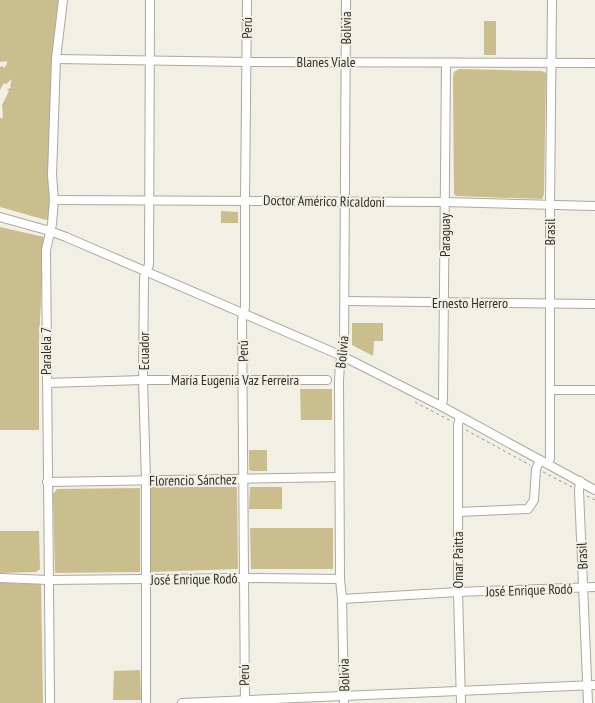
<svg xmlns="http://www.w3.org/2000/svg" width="595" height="703" viewBox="0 0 595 703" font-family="'PT Sans Narrow',sans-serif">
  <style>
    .green { fill: #cabd8e }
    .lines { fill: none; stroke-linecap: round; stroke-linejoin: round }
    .minor-casing { stroke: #aba99f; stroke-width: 10 }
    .path { stroke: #9b9991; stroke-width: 1; stroke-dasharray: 3 3; stroke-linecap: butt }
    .minor { stroke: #fff; stroke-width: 8 }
    .labels { text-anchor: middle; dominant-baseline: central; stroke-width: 4; stroke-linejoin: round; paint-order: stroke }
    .street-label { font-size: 14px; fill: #2f2e2a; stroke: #f2efe4 }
  </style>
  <rect width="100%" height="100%" fill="#f2efe4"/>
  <g class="green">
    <path d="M0,0H60C52,54 50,109 48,164C47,182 51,200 49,219L46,220L0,207V117L1,119L3,117L2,105L9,91L7,89L11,88L10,86L12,79L6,84L4,83L0,90V67L2,66L4,68L7,64V61L0,62Z"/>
    <rect x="484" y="21" width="12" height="34"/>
    <path d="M459,69L542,71L546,73L544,194L542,199L456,196L454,194L453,77L454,72Z"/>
    <path d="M221,211L238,212V223H221Z"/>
    <path d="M0,227L44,237L39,341V430H0Z"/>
    <path d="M352,323H383V341H374L373,356L352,345Z"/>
    <path d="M300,389H332V420H301Z"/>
    <path d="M249,450H267V471H251L249,469Z"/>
    <path d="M150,487H237L238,569L150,572Z"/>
    <path d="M250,487H282V509H249Z"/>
    <path d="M140,488V572L55,573L53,494L57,489Z"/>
    <path d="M250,528H333V569H251Z"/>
    <path d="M0,531H39L40,569L36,572L0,573Z"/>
    <path d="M0,582L20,584H41L43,703H0Z"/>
    <path d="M140,670L141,700H113L114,671Z"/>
  </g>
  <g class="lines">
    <g class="minor-casing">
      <g id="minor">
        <path d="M56,59L247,62L595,63"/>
        <path d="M54,200L445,202L595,206"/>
        <path d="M0,217L50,231L66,237L342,356L441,406L595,490"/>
        <path d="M345,301L595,304"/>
        <path d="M47,383L143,380H327"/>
        <path d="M550,390H595"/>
        <path d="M441,406L443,400L446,63"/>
        <path d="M460,417L458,425V592L461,703"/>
        <path d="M548,464L550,458V206L552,0"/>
        <path d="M580,481L579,491L588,703"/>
        <path d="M47,482L339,477"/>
        <path d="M458,512L528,509L534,500L536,469L540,460"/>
        <path d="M0,578L48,580L243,578L340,579"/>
        <path d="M342,599L458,592L595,587"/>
        <path d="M50,703L46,250L52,224L54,200L52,175L56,59L63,0"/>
        <path d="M146,703V480L143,380L144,277L149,265L150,0"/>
        <path d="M182,703L595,685"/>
        <path d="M245,703L242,320L245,307V200L247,0"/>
        <path d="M344,703L342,599L340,579L339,381L340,363L344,350L346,0"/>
      </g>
    </g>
    <g class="path">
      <path d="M415,402L451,421"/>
      <path d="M466,430L530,465"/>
      <path d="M543,472L572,487"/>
      <path d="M587,496L595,500"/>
    </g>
    <use href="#minor" class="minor"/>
  </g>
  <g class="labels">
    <g class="street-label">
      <text transform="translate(247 28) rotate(-90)">Perú</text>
      <text transform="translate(346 28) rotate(-90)">Bolivia</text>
      <text x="326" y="62">Blanes Viale</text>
      <text transform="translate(324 201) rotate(1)">Doctor Américo Ricaldoni</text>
      <text transform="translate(550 232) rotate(-90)">Brasil</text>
      <text transform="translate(445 235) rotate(-90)">Paraguay</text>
      <text x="470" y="303">Ernesto Herrero</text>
      <text transform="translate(46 351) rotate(-90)">Paralela 7</text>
      <text transform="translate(144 351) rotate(-90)">Ecuador</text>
      <text transform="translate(243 351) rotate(-91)">Perú</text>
      <text transform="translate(342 352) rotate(-84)">Bolivia</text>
      <text x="235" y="380">María Eugenia Vaz Ferreira</text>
      <text transform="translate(193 480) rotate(-1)">Florencio Sánchez</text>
      <text transform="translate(582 556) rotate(-93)">Brasil</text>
      <text transform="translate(458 560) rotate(-90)">Omar Paitta</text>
      <text transform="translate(194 579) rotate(-1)">José Enrique Rodó</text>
      <text transform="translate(529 590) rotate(-2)">José Enrique Rodó</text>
      <text transform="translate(244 675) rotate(-91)">Perú</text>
      <text transform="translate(344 675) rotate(-91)">Bolivia</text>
    </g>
  </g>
</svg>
